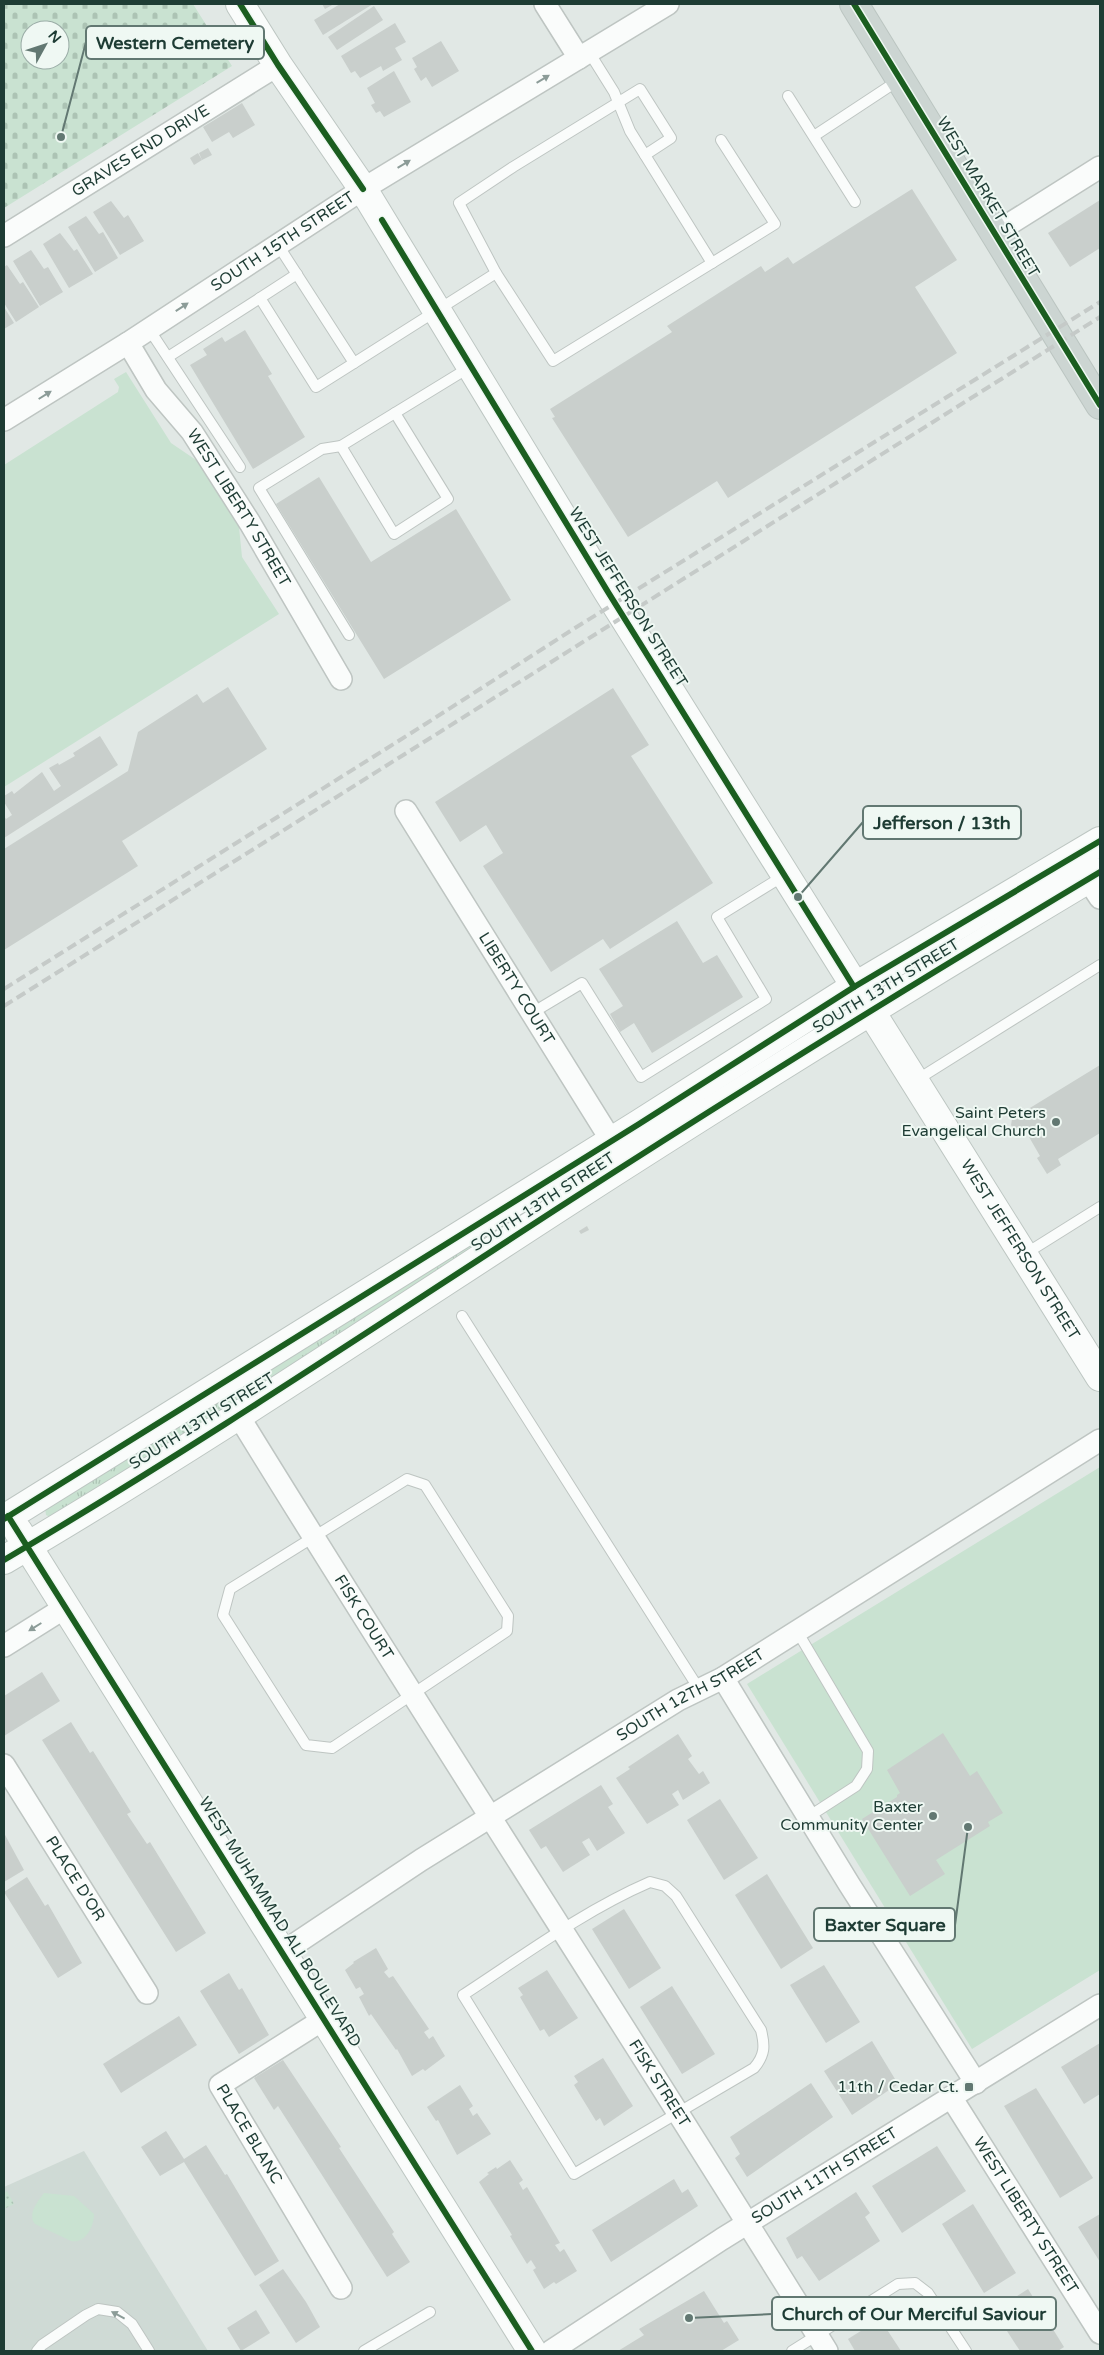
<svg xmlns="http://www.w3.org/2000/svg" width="1104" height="2355" viewBox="0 0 1104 2355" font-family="'Varela Round',sans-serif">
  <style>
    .built { fill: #cfdad5 }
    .grass { fill: url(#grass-tufts) }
    .cemetery { fill: url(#cemetery-stones); fill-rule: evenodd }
    .park { fill: #c9e2d1 }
    .garden { fill: url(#garden-dots) }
    .building { fill: #c9cfcc }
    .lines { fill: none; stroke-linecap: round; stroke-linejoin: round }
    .lane-casing { stroke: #bec5c2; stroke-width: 12 }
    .street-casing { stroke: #bec5c2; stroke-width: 24 }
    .secondary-casing { stroke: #bdc6c2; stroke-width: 30 }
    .primary-casing { stroke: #bbc5c1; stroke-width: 30 }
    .lane { stroke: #fafcfb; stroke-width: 10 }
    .street { stroke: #fafcfb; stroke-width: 21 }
    .secondary { stroke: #fafcfb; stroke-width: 28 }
    .primary { stroke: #ccd5d2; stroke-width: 28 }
    .rail { stroke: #c5cac8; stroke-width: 4; stroke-dasharray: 10 5; stroke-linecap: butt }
    .cycleway-casing { stroke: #eff8f3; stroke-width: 9 }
    .cycleway { stroke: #1b5e20; stroke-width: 6 }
    .oneway { fill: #8c9c98 }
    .poi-dot { fill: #627872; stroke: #eff8f3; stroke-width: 2 }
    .labels { text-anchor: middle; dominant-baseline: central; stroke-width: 4; stroke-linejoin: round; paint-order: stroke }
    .street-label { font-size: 16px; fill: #1e3c34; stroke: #eff8f3 }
    .poi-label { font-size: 16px; fill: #1e3c34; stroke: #eff8f3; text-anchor: end }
    .leader { fill: none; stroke: #627872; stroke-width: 2 }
    .callout-dot { fill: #627872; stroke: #eff8f3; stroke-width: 2 }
    .callout { fill: #eff8f3; stroke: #627872; stroke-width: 2 }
    .callout-label { font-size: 18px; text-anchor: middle; font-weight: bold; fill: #1e3c34 }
  </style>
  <defs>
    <pattern id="grass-tufts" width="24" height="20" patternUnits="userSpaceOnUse" patternTransform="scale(1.25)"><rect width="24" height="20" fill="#c9e2d1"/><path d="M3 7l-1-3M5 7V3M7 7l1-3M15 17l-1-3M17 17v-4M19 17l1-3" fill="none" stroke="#acc3b4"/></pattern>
    <pattern id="cemetery-stones" width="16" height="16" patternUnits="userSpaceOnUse" patternTransform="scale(1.25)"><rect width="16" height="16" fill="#c9e2d1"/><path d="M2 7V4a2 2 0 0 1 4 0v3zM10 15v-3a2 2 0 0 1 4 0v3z" fill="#acc3b4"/></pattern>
    <pattern id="garden-dots" width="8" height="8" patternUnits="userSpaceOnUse" patternTransform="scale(1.25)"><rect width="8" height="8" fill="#c9e2d1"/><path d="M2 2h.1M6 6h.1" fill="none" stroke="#acc3b4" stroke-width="1.8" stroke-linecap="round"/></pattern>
  </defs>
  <rect width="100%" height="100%" fill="#e1e8e5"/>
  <path class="built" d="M84,2151L208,2351H4V2187Z"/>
  <path class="grass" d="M512,1218L478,1250L54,1516L50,1517L46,1515L45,1508Z"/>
  <path class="cemetery" d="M4,4H193L232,66L4,208ZM30,30H60V60H30Z"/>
  <g class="park">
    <path d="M126,372L171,443L199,462L239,527L242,557L279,614L4,787V465L118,392L119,387L114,379Z"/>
    <path d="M1100,1467V1970L972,2049L747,1684Z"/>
    <path d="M44,2193L74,2196L94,2214C94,2227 85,2244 71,2241L35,2224C27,2214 38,2201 44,2193Z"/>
  </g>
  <path class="garden" d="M7,2191L14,2204L4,2209V2193Z"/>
  <g class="building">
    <path d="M322,4H334L325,9Z"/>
    <path d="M340,4H373L323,35L314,20Z"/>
    <path d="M374,6L383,20L337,50L328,37Z"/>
    <path d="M395,23L406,42L395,48L402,60L383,71L381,66L360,78L355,71L351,73L341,56Z"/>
    <path d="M441,41L459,71L432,87L426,77L421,81L414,69L417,67L412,58Z"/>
    <path d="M394,71L411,102L384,117L380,111L376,113L371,105L375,103L367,88Z"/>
    <path d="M242,103L255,125L233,138L229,132L212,142L203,127Z"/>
    <path d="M208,148L212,155L202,160L199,153Z"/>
    <path d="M198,153L202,160L194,165L190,158Z"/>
    <path d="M912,189L957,260L915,287L957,353L728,498L717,481L628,537L552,418L555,417L550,409L672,332L667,326L761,266L765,272L788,257L793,264Z"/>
    <path d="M1100,200V248L1070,267L1048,233Z"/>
    <path d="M111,201L124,218L128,215L144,241L120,255L93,212Z"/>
    <path d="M86,216L99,234L103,232L118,258L95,272L68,227Z"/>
    <path d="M60,233L74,251L77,249L93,274L69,288L43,244Z"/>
    <path d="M31,250L44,269L48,267L63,292L40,306L13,261Z"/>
    <path d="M7,265L20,284L23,282L39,307L16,322L4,303V267Z"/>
    <path d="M4,307L14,323L4,329Z"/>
    <path d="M245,330L272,374L268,376L305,437L253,469L190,365L207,355L203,349L222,337L225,342Z"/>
    <path d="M319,477L371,562L456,509L511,600L384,679L276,504Z"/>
    <path d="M228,687L267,749L122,841L138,866L4,950V849L128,771L138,732L197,694L203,703Z"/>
    <path d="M613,688L649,745L631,756L713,883L610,949L603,939L551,972L483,866L503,853L486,825L460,842L435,802Z"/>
    <path d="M100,736L118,765L4,838V816L6,819L12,815L4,802V796L12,791L14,794L42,772L54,791L61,786L49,768L58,763L59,765L75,756L73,753Z"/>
    <path d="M677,921L703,963L717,955L743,997L652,1053L634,1023L620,1032L610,1014L623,1006L599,969Z"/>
    <path d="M1100,1065V1133L1058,1159L1061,1165L1047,1174L1037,1158L1040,1156L1025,1130H1014L1011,1125L1012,1119Z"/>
    <path d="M587,1226L589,1230L581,1234L579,1231Z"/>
    <path d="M42,1672L60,1701L4,1736V1696Z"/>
    <path d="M71,1722L90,1753L93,1751L131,1812L127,1814L147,1844L150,1842L206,1933L176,1952L42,1740Z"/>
    <path d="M943,1733L970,1776L977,1771L1003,1813L988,1822L990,1826L936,1860L945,1874L910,1896L862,1819L897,1797V1795L900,1793L887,1770Z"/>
    <path d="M678,1734L692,1756L688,1759L699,1774L703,1771L710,1783L683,1800L678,1790L672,1794L679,1805L647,1824L616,1778L630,1769L628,1767Z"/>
    <path d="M601,1785L613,1804L608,1807L625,1833L597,1851L589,1838L582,1842L590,1855L563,1872L546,1846L541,1849L529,1830Z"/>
    <path d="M720,1799L758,1858L724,1880L687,1820Z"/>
    <path d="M4,1833L24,1870L4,1882Z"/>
    <path d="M767,1874L813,1948L781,1969L735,1895Z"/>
    <path d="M27,1877L45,1906L48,1904L82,1963L58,1978L4,1892Z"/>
    <path d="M624,1909L661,1968L629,1989L592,1929Z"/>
    <path d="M376,1948L388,1969L384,1972L389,1978L393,1976L429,2029L424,2032L429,2039L433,2036L445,2056L425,2071L423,2069L412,2076L397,2049L396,2050L371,2014L369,2016L359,1997L364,1994L360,1987L356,1989L345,1970L354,1963L353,1962Z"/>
    <path d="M824,1965L860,2022L826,2043L790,1985Z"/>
    <path d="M547,1970L578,2018L549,2037L544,2029L540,2031L520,1997L523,1995L518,1988Z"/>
    <path d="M229,1973L239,1990L242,1988L269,2035L239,2054L200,1991Z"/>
    <path d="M672,1986L715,2054L682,2074L640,2007Z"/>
    <path d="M179,2016L197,2045L121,2093L103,2064Z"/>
    <path d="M872,2041L898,2084L852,2115L824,2071Z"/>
    <path d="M1100,2043V2094L1084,2104L1061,2067Z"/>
    <path d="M603,2058L633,2106L604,2126L600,2118L596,2121L574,2085L578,2082L574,2076Z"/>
    <path d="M283,2060L341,2147L339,2148L390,2226L394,2232L392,2234L410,2262L387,2277L278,2106L274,2110L254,2078Z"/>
    <path d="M811,2083L833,2117L747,2177L735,2158L740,2154L730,2137Z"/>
    <path d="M460,2085L473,2106L469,2109L473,2116L477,2113L491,2134L457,2155L438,2120L436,2121L427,2107Z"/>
    <path d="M1036,2088L1093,2178L1060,2198L1004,2106Z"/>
    <path d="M166,2131L184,2159L206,2145L225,2175L227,2174L279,2261L255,2276L184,2162L160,2176L141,2147Z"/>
    <path d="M937,2146L966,2191L902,2233L872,2186Z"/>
    <path d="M510,2160L523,2180L519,2183L523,2190L527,2187L560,2243L555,2245L560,2252L564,2249L577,2271L556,2284L554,2282L544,2289L533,2270L536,2268L531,2260L527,2264L510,2236L512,2235L479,2182L489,2174L487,2173L496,2167L497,2169Z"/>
    <path d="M674,2179L682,2193L688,2189L698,2206L611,2262L592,2230Z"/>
    <path d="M856,2192L870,2213L865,2217L880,2241L819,2281L802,2256L797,2259L786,2238Z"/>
    <path d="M973,2204L1016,2273L984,2293L942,2224Z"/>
    <path d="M1100,2214V2262L1078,2227Z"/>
    <path d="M283,2269L306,2302L320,2327L296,2343L259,2285Z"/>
    <path d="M1028,2289L1064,2347L1058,2351H1020L994,2311Z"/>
    <path d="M704,2291L724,2323L727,2321L739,2340L721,2351H618L644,2335L639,2329Z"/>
    <path d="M256,2310L270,2333L241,2351L227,2328Z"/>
    <path d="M880,2319L901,2351H855L848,2339Z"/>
  </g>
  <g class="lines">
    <g class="lane-casing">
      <g id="lane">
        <path d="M788,96L855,202"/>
        <path d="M814,136L899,80"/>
        <path d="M278,245L354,363L496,273L459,203L513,167L640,89L671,138L645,155"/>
        <path d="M712,263L775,224L721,140"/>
        <path d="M496,273L553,361L712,263L630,131L614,92L589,52"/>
        <path d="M297,274L260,298L316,387L354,363"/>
        <path d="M149,329L240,467"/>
        <path d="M168,357L260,298"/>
        <path d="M341,446L394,534L448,499L395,413"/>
        <path d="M349,635L259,488L322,449L341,446L470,367"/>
        <path d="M532,1013L582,983L641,1077L766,999L717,917L785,875"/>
        <path d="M915,1081L1100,965"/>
        <path d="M1025,1254L1100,1207"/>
        <path d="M462,1316L699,1689"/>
        <path d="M407,1479L425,1485L508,1616L507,1631L332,1748L306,1745L223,1615L230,1589Z"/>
        <path d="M797,1631L868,1751L867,1769L856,1786L808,1817"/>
        <path d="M650,1882L665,1886L676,1896L761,2030C765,2046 765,2055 754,2068L574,2174L463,1995C523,1956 583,1911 650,1882Z"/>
        <path d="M37,2351L42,2345L86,2315L98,2309L117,2312L132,2324L149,2351"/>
        <path d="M364,2351L430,2312"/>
        <path d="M792,2351L898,2284L915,2283L928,2293L966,2351"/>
      </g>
    </g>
    <g class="street-casing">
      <g id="street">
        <path d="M545,4L579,58"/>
        <path d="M995,233L1100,167"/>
        <path id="s1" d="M4,236L278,65"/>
        <path id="s2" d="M128,343L156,390L192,432L250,523L341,679"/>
        <path id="s3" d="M4,420L128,343L363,189L668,4"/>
        <path id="s4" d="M406,811L619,1153"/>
        <path d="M1088,880L1100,898"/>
        <path id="s5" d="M238,1415C431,1729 633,2037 827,2351"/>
        <path d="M4,1646L66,1607"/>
        <path d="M723,1678L849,1884L976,2083"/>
        <path id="s6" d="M4,1765L147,1993"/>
        <path id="s7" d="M283,1952L421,1860L678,1700L723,1678L1100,1440"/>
        <path id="s8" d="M324,2019L220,2085L341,2288"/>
        <path id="s9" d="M951,2097L1100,2333"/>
        <path id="s10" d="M551,2351L722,2239L1100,2005"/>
      </g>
    </g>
    <g class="secondary-casing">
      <g id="secondary">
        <path id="s11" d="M240,4L278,65L363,189L608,592L1100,1377"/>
        <path d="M4,1519L639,1124L854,987L1100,841"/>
        <path d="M18,1531L532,2351"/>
        <path d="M4,1560C196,1447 382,1322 569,1201C744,1088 921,979 1100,872"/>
      </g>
    </g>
    <g class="primary-casing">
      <path id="primary" d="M854,4L1100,405"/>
    </g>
    <use href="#lane" class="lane"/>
    <use href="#street" class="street"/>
    <use href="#secondary" class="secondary"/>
    <use href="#primary" class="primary"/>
    <g class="rail">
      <path d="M4,989L427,723L575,628L1100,302"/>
      <path d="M4,1006L1100,317"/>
    </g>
    <g class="cycleway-casing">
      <g id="cycleway">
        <path d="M240,4L278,65L363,189"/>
        <path d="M854,4L1100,405"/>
        <path d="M382,220L608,592L854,987"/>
        <path d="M8,1516L532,2351"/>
        <path d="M4,1519L639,1124L854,987L1100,841"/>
        <path d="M4,1560C196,1447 382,1322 569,1201C744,1088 921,979 1100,872"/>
      </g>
    </g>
    <use href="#cycleway" class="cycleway"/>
  </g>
  <defs><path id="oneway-solid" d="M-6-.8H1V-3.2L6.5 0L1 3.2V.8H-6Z" transform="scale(1.25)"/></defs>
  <g class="oneway">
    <use href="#oneway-solid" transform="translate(543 79) rotate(-31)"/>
    <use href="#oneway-solid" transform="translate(404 164) rotate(-31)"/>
    <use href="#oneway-solid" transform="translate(182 307) rotate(-33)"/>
    <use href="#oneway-solid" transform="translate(45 395) rotate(-32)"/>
    <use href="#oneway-solid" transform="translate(35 1627) rotate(148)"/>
    <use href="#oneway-solid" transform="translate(118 2315) rotate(-152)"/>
  </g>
  <g class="poi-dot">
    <circle cx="1056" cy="1122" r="5"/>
    <circle cx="933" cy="1816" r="5"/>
    <rect x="964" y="2082" width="10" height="10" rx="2.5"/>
  </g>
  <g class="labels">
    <g class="street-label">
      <text stroke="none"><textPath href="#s1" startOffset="161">GRAVES END DRIVE</textPath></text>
      <text transform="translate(988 197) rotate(59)">WEST MARKET STREET</text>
      <text stroke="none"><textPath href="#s3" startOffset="331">SOUTH 15TH STREET</textPath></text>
      <text stroke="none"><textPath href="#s2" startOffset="199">WEST LIBERTY STREET</textPath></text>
      <text transform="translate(628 597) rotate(58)">WEST JEFFERSON STREET</text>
      <text transform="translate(886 986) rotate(-31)">SOUTH 13TH STREET</text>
      <text stroke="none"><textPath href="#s4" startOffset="209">LIBERTY COURT</textPath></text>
      <text transform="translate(543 1202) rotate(-33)">SOUTH 13TH STREET</text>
      <text stroke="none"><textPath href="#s11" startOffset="1470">WEST JEFFERSON STREET</textPath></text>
      <text transform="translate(202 1421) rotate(-32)">SOUTH 13TH STREET</text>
      <text stroke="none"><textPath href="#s5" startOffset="238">FISK COURT</textPath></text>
      <text stroke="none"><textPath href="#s7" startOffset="482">SOUTH 12TH STREET</textPath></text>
      <text stroke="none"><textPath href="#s6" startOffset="134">PLACE D'OR</textPath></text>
      <text transform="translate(280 1922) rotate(58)">WEST MUHAMMAD ALI BOULEVARD</text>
      <text stroke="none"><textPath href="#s5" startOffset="790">FISK STREET</textPath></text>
      <text stroke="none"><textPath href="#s8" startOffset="180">PLACE BLANC</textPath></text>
      <text stroke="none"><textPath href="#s10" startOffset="325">SOUTH 11TH STREET</textPath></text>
      <text stroke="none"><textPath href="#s9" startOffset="140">WEST LIBERTY STREET</textPath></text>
    </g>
    <g class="poi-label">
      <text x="1046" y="1113">Saint Peters<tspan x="1046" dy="18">Evangelical Church</tspan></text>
      <text x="923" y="1807">Baxter<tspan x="923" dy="18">Community Center</tspan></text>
      <text x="959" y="2087">11th / Cedar Ct.</text>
    </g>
  </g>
  <path class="leader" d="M61 137L86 42M798 897L863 822M968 1827L955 1925M689 2318L772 2314"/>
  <g class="callout-dot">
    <circle cx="61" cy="137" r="5"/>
    <circle cx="798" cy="897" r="5"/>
    <circle cx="968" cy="1827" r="5"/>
    <circle cx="689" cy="2318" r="5"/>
  </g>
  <g class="callout">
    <rect x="86" y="26" width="178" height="33" rx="5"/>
    <rect x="863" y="806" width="158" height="33" rx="5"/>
    <rect x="814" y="1908" width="141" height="33" rx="5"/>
    <rect x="772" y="2297" width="284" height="33" rx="5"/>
  </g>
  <g class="callout-label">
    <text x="175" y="49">Western Cemetery</text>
    <text x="942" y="829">Jefferson / 13th</text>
    <text x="885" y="1931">Baxter Square</text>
    <text x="914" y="2320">Church of Our Merciful Saviour</text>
  </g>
  <rect width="1104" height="2355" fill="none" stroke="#1e3c34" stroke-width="10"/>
  <g transform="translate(45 45) rotate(50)"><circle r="24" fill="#eff8f3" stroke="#9bada7"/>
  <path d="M0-4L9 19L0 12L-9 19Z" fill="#627872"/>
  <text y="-8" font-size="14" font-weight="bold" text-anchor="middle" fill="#1e3c34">N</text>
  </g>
</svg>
